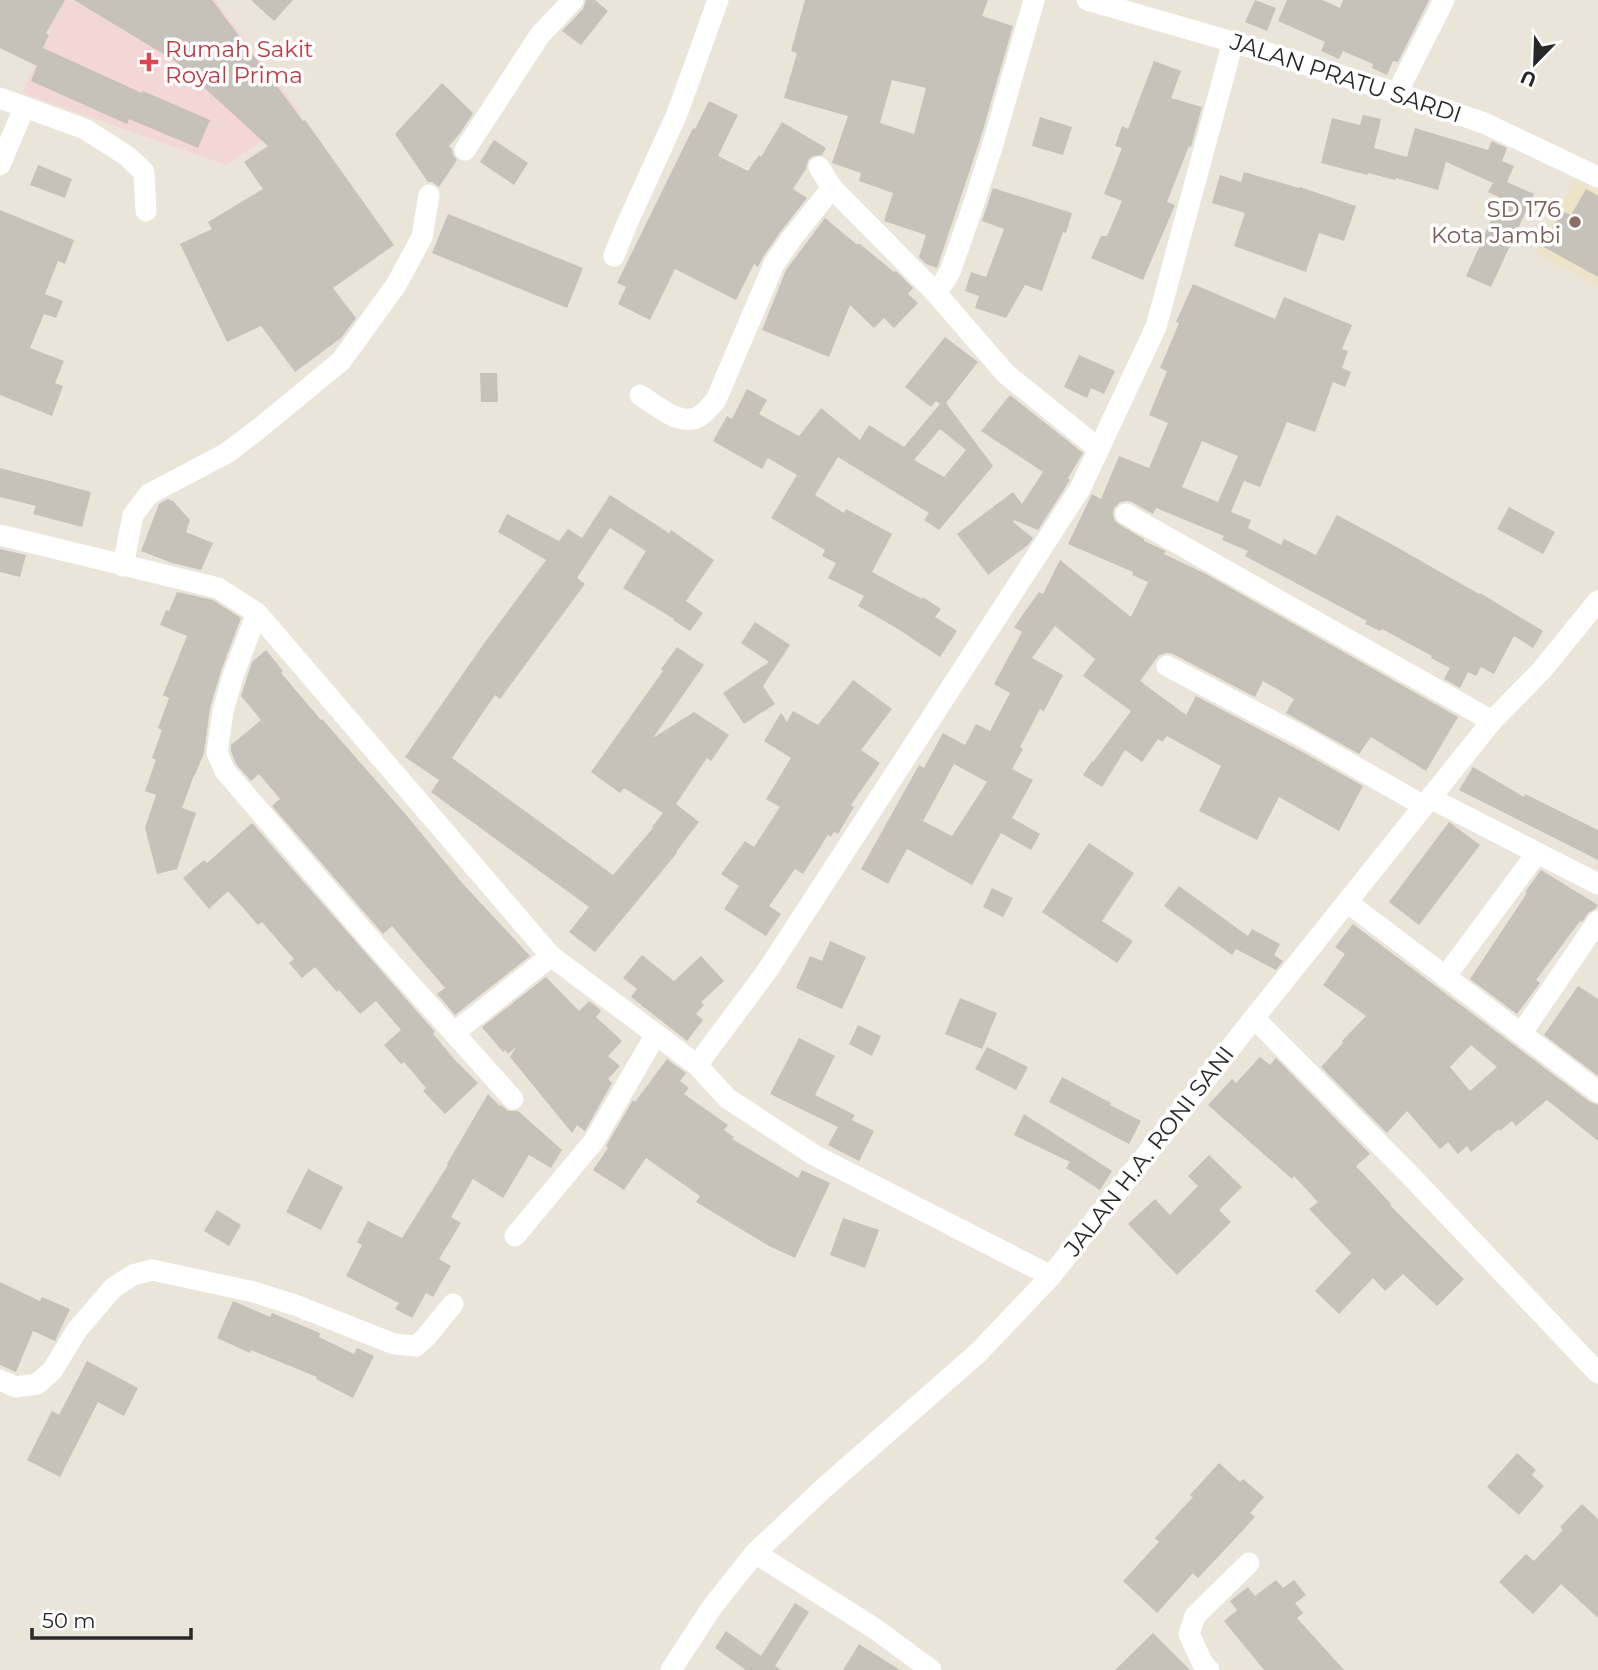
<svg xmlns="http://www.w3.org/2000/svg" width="1598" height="1670" viewBox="0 0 1598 1670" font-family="Montserrat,sans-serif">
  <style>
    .education { fill: #ede4c8 }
    .medical { fill: #f2d7d6 }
    .building { fill: #c6c1b9; fill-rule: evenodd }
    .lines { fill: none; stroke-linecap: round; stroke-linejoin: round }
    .minor { stroke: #fff; stroke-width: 21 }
    .health-dot { fill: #e0444e; stroke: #fff; stroke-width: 2.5 }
    .education-dot { fill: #8d6e63; stroke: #fff; stroke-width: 2.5 }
    .labels { text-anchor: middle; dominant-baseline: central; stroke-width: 7; stroke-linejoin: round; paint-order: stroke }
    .health-label { font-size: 23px; fill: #be3a42; stroke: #fff; text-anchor: start }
    .street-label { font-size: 23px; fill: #282828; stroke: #fff }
    .education-label { font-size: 23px; fill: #785e54; stroke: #fff; text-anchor: end }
  </style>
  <rect width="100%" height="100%" fill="#ebe5d9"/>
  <path class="education" d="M1574,180L1598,191V287L1536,252Z"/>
  <path class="medical" d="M1,0H215L301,114L226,165L22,93L51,32Z"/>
  <g class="building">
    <path d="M0,0H65L46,33L49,35L43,48L142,93L143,91L210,120L198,148L129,119L127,124L31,81L37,66L0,48Z"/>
    <path d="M74,0H212L303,121L305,120L394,245L333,288L356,318L341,338L295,372L261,326L227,342L180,244L212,229L208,222L263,189L244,162L268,146L175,61Z"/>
    <path d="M251,0H293L274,21Z"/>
    <path d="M586,0H595L608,11L581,45L562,31L583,9Z"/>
    <path d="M805,0H988L982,16L1013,26L980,140L937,268L926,264L919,257L926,235L884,221L893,193L859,181L861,173L832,163L848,116L784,98L797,53L791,51ZM892,80L926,88L914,134L880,123Z"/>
    <path d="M1255,0L1276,8L1267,31L1245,22Z"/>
    <path d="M1287,0H1322L1340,8L1343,0H1429L1398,62L1393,61L1387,75L1372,68L1373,64L1343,51L1339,59L1321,51L1325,42L1278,21Z"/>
    <path d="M1154,61L1181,71L1171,98L1202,107L1191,147L1189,146L1167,202L1175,205L1143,280L1091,258L1101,236H1107L1122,201L1104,194L1122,148L1115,146L1122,126L1128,129Z"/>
    <path d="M442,83L473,113L461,132L449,146L452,149L453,155L457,160L439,187L432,182H428L395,134Z"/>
    <path d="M709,101L738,115L718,156L748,171L759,155L761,157L782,122L826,148L822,155L813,156L808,160L806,169L793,189L807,198L781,231L763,257L758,267L754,264L736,300L675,269L650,320L618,304L626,287L617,283L693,128L695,129Z"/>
    <path d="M1363,115L1381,119L1374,148L1407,157L1415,128L1488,150L1492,141L1507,148L1502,161L1514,166L1507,182L1534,194L1491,287L1466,276L1501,198L1488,192L1493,183L1446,162L1438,190L1396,178L1395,180L1368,173L1367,175L1321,163L1332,118L1360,125Z"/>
    <path d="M1040,117L1072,127L1063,155L1032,146Z"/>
    <path d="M494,140L528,163L514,185L480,162Z"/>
    <path d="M38,165L72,179L65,198L30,185Z"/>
    <path d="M1244,172L1299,188L1300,187L1356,206L1344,241L1319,233L1306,272L1234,246L1245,213L1212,203L1220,175L1241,182Z"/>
    <path d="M993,188L1072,213L1066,233L1063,232L1042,291L1025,285L1006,318L975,308L979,296L965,291L971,272L986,277L1004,229L982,221Z"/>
    <path d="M1586,189L1598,196V277L1542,246L1562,211L1571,215Z"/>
    <path d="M0,210L74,240L65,264L58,261L45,294L63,301L56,318L44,314L30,348L64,361L55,383L63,386L52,416L0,395Z"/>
    <path d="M448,214L583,268L567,308L432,253Z"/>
    <path d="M825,218L856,244H860L894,272L896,271L913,288L908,294L918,303L894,328L884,318L874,328L850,305L829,357L762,330L786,270Z"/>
    <path d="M1193,284L1275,319L1284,297L1352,325L1342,349L1348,351L1342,368L1351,372L1345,387L1333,382L1315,432L1287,422L1260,487L1244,481L1231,512L1251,520L1248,528L1281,545L1284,539L1316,555L1337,515L1393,545L1479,594L1480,593L1543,631L1533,648L1514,636L1494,674L1481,667L1476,676L1468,672L1460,688L1444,679L1450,668L1431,658L1432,656L1382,629L1380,631L1365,624L1367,621L1245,556L1248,551L1222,540L1224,536L1156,508L1153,514L1132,502L1127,501L1120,502L1114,508L1113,515L1115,521L1120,525L1144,539V541L1166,551L1164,554L1206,574L1458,717L1426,771L1371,737L1359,754L1286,713L1294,699L1263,681L1255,697L1173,654L1167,653L1159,655L1140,681L1186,715L1196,696L1297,749L1363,786L1339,831L1279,797L1257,840L1199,811L1221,766L1167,736L1162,742L1158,739L1142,762L1125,750L1102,787L1083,775L1092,761L1093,762L1131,711L1083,676L1095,659L1055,626L1032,658L1063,675L1044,711L1040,709L1020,747L1023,749L1012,769L1033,780L1012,818L1040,834L1031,850L1001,833L972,885L907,849L888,884L861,869L919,765L924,768L943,733L965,745L976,724L990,731L1010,693L994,684L1022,632L1014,627L1039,592L1043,594L1060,560L1131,617L1148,582L1132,575L1133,572L1068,544L1092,494L1101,499L1119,456L1149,468L1168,423L1149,415L1167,371L1160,368L1179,323L1176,322ZM1202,441L1238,456L1218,502L1182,487ZM954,764L987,782L952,836L923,821Z"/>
    <path d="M945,337L978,362L946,403L993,466L939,530L924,520L929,513L838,457L815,495L844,513L846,509L892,534L872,572L922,599L923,597L941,609L935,617L957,631L940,657L898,629L858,606L864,596L828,578L836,563L822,556L825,550L771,518L797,475L768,458L762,469L713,441L727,416L732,419L747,389L767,400L759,414L799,436L821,408L860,440L869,425L904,447L940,404L936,401L931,407L905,387ZM940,429L966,450L944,477L914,460Z"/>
    <path d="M1079,355L1115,371L1104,394L1091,388L1087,398L1064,387Z"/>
    <path d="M480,373H497L498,402H481Z"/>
    <path d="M1010,395L1083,453L1068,478L1070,480L1068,483L1038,530L1014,520L1013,522L1033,538L1028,545L988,575L957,534L1013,492L1022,504L1043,472L981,431Z"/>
    <path d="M0,468L91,492L82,527L33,514L36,506L0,497Z"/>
    <path d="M610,495L669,533L671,530L714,560L686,601L703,613L690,631L673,620L674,619L623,588L646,551L610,528L577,578L585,584L500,699L495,695L452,758L613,875L653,828L652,827L663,813L624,788L620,793L591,772L663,671L661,669L677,647L704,665L653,738L694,712L729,735L711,761L707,758L676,804L699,822L676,852L677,853L595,952L569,932L589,907L431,792L439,780L405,757L485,642L546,560L498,532L507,514L559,541L568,529L582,538Z"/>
    <path d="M168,499L173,501L190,520L186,532L213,543L201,570L172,563L141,551L159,504Z"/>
    <path d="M1509,507L1555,532L1543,554L1497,529Z"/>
    <path d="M0,549L26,555L20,577L0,572Z"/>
    <path d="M177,592L213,600L241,618L221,671L210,708L204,753L195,775H194L182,808L196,813L177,869L157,874L145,828L156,795L145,791L156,760L152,758L162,730L158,728L169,698L163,695L187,636L160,625L166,610L169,611Z"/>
    <path d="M755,622L790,645L763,686L775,704L744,724L723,693L769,662L741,643Z"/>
    <path d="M266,650L283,671L281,673L321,720L322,719L407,816L463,884L530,956L455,1015L437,994L445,988L392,926L383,934L272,806L280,799L259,774L251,781L236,764L231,751V745L261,720L241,696L252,662Z"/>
    <path d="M853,680L892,709L861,750L880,763L851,805L854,807L838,834L834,832L831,837L828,835L803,874L795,869L769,906L781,914L766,936L724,909L739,886L721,874L745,841L754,847L780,807L766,799L791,758L764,741L781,713L787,722L793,711L818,725Z"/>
    <path d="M1473,767L1524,797L1525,794L1598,830V860L1459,790Z"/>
    <path d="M1449,822L1480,845L1419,925L1389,902Z"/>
    <path d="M252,823L435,1032L433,1033L434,1035L455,1060L478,1083L445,1114L423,1091L426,1088L404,1062L401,1064L384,1045L401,1030L376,1001L360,1014L339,990L337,992L315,967L302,978L289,963L294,959L262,922L258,925L228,891L209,909L183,878L204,860L207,863Z"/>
    <path d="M1089,843L1134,873L1102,921L1133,941L1117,963L1042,912Z"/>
    <path d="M1541,870L1598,905L1595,909L1588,913L1582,922L1580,921L1536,980L1540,983L1517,1014L1470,979L1527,893L1525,892Z"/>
    <path d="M1179,886L1248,936L1252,929L1280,944L1274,955L1283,961L1276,970L1236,949L1232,955L1164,906Z"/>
    <path d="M992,888L1013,898L1003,917L983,907Z"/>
    <path d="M1353,924L1590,1102L1598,1105V1141L1547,1100L1516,1126L1512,1121L1500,1131L1499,1129L1471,1152L1467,1146L1458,1154L1448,1142L1440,1149L1407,1111L1387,1133L1321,1067L1343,1043L1342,1041L1366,1016L1323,985L1345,954L1335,947ZM1471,1045L1497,1067L1470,1091L1450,1067Z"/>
    <path d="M830,941L866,957L842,1009L796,988L810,956L822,961Z"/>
    <path d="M642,955L674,981L701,956L724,981L701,1002L704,1005L696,1014L703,1020L687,1041L631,997L637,989L623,978Z"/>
    <path d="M546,977L579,1011L589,1001L596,1006L601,1011L596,1017L622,1041L608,1056L620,1066L608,1079L612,1083L585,1131L577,1125L572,1133L510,1057L516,1047L508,1054L505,1050L503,1052L482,1027Z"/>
    <path d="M1578,986L1598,999V1076L1544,1035Z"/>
    <path d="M960,998L997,1013L982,1049L945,1034Z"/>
    <path d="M858,1025L881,1036L872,1056L849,1044Z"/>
    <path d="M799,1038L835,1056L815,1095L855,1115L852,1120L874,1131L859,1161L828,1145L838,1127L770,1094Z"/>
    <path d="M987,1047L1028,1067L1016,1090L975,1069Z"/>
    <path d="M1260,1057L1270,1065L1276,1058L1370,1154L1356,1166L1391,1204L1390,1205L1464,1279L1437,1306L1403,1274L1385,1291L1373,1278L1339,1314L1315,1291L1351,1253L1309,1209L1318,1202L1294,1176L1292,1179L1208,1105L1232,1079L1236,1083Z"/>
    <path d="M667,1059L686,1073L680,1081L689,1088L684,1094L728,1125L724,1130L734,1137L732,1139L798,1178L802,1170L830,1183L795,1258L769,1246L696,1202L700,1196L646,1158L624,1190L593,1170L608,1148L606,1146L633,1100L635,1102Z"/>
    <path d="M1062,1077L1111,1103L1110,1105L1141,1121L1129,1144L1049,1102Z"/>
    <path d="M488,1094L500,1106L501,1105L508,1111H518L562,1150L551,1168L529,1155L503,1198L473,1179L451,1217L461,1223L439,1259L451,1266L433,1297L426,1293L412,1318L395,1309L399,1303L346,1276L362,1245L357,1242L368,1221L402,1238L448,1165L447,1164Z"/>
    <path d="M1024,1114L1112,1171L1100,1190L1066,1168L1070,1162L1014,1135Z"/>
    <path d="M1209,1155L1242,1187L1219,1210L1231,1222L1177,1275L1128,1224L1155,1199L1170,1215L1198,1186L1188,1176Z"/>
    <path d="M308,1169L343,1187L321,1230L286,1212Z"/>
    <path d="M217,1210L241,1225L229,1246L204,1231Z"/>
    <path d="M843,1218L879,1230L865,1268L830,1255Z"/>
    <path d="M0,1282L40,1301L42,1297L70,1309L55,1341L33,1331L16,1372L0,1365Z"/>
    <path d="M233,1301L270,1317L272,1313L320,1333L319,1337L354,1354L357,1348L374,1356L353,1398L316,1379L317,1377L251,1350L250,1353L217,1338Z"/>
    <path d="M87,1361L138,1388L124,1416L98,1402L60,1477L27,1460L52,1411L59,1415Z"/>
    <path d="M1517,1453L1536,1470L1532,1475L1544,1486L1519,1515L1487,1487Z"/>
    <path d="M1219,1463L1240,1482L1243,1479L1264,1497L1250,1513L1255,1517L1233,1541L1198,1578L1193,1573L1157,1613L1123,1581L1159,1542L1155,1538L1193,1497L1190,1495Z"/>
    <path d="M1582,1504L1598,1519V1618L1561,1584L1533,1614L1499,1582L1526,1554L1534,1561L1563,1530L1560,1527Z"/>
    <path d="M1276,1580L1283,1588L1294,1580L1306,1595L1295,1603L1303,1613L1297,1618L1344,1670H1264L1224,1621L1237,1610L1230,1601L1248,1587L1255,1596Z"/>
    <path d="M795,1603L809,1612L775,1666L781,1670H746L715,1648L726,1631L761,1656Z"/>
    <path d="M1153,1633L1190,1670H1115Z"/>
    <path d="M859,1644L900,1670H843Z"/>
  </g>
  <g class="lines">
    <g class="minor">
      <path d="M1087,0L1233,42L1397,93L1484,123L1598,177"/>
      <path d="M1397,93L1444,0"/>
      <path d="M0,98L85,129L127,156L144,172L146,211"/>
      <path d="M465,150L540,35L573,0"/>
      <path d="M0,165L24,108"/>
      <path d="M819,167L832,188L934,291L1006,374L1099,449"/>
      <path d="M614,256L626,226L677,114L718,0"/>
      <path d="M934,291L943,283L950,272L972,209L993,144L1034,0"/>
      <path d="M640,395C656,405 681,428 700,416C706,412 711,405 716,400L774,264L792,238L832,188"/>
      <path d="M1126,514L1492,721"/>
      <path d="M0,535L218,588L257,613L551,956L697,1065L727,1098L814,1155L1051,1276"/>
      <path d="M123,566L133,515L149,494L227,453L261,427L341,361L396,285L422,237L429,195"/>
      <path d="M257,613L233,676L223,711L217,753L225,771L376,946L513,1099"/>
      <path d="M1167,666L1303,737L1424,806"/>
      <path d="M1430,798L1598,884"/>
      <path d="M1347,902L1598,1092"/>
      <path d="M1445,977L1537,853"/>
      <path d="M1254,1018L1409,1174L1598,1373"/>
      <path d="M454,1033L551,956"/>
      <path d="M1521,1034L1598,921"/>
      <path d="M697,1065L767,971L1080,489L1156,327L1233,42"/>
      <path d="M515,1236L594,1141L656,1034"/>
      <path d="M0,1380L16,1387L37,1384L52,1371L77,1330L113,1288L133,1275L152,1270L254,1292L295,1305L394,1344L416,1346L426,1337L453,1304"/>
      <path d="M755,1553L874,1628L931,1670"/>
      <path d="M671,1670L712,1607L755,1553L825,1487L979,1352L1051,1276L1254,1018L1492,721L1541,671L1598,601"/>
      <path d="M1209,1670L1202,1662L1189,1634L1195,1616L1249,1563"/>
    </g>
  </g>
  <path class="health-dot" d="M145.5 51.5h7v7h7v7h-7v7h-7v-7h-7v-7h7z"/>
  <circle class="education-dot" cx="1575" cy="222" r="7"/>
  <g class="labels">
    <g class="health-label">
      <text x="165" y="49">Rumah Sakit<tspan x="165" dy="26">Royal Prima</tspan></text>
    </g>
    <g class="street-label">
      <text transform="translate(1346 78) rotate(18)">JALAN PRATU SARDI</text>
      <text transform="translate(1149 1151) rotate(-52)">JALAN H.A. RONI SANI</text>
    </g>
    <g class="education-label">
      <text x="1561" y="209">SD 176<tspan x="1561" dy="26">Kota Jambi</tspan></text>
    </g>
  </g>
  <g transform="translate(1535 63) rotate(203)" stroke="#ffffff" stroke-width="5" paint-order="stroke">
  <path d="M0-5L12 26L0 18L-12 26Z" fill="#282828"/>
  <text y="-10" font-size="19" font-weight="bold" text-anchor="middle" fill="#282828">U</text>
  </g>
  <path d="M32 1628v10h159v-10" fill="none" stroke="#282828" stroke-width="3.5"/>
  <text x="42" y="1628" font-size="21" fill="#282828" stroke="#ffffff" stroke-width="5" paint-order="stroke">50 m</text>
</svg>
